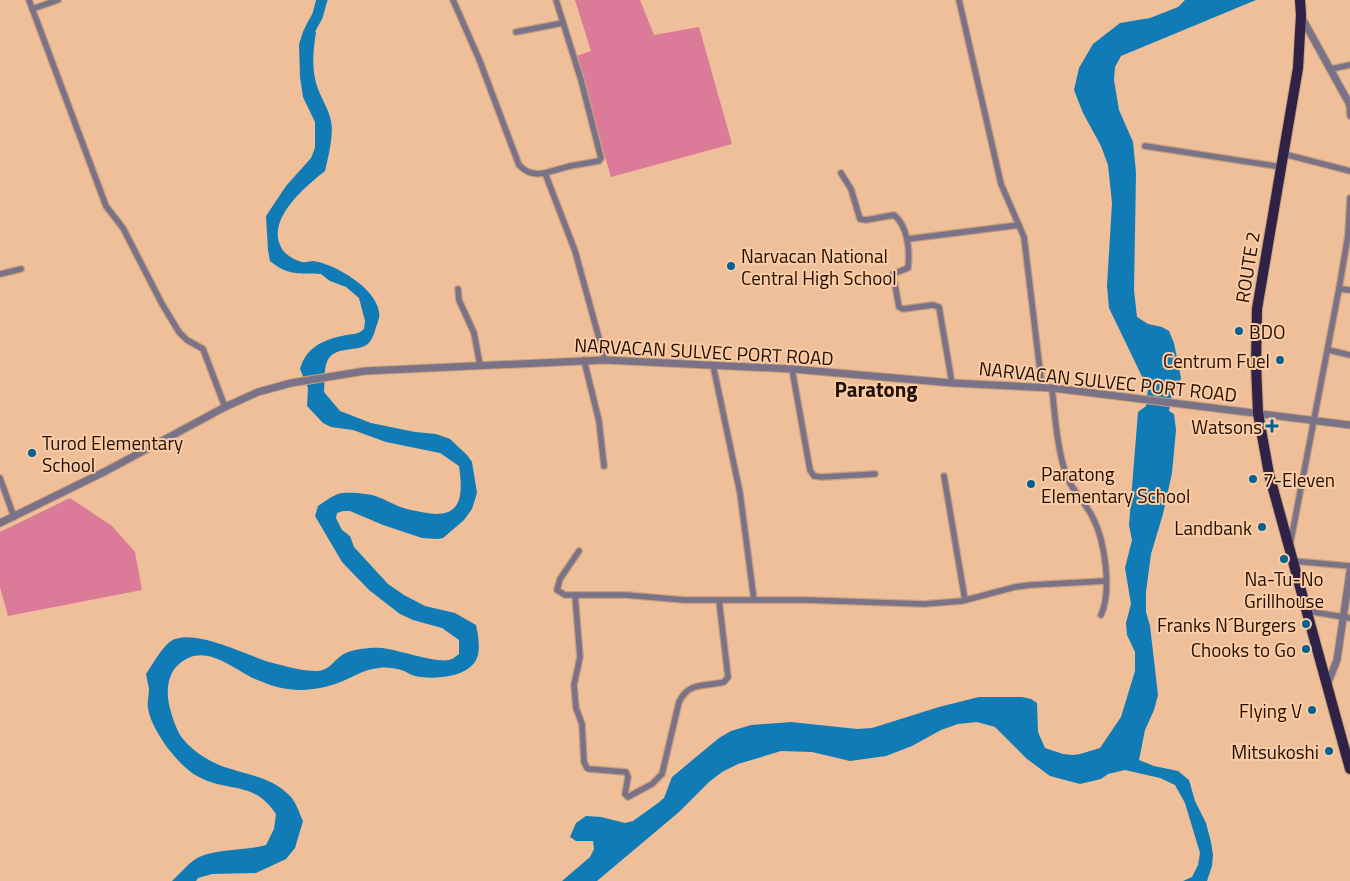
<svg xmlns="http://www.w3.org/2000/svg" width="1350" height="881" viewBox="0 0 1350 881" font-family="'Titillium Web',sans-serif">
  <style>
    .green { fill: #dc7a99 }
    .water { fill: #107bb5 }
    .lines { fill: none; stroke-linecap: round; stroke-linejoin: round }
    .river { stroke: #107bb5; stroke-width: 11 }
    .minor-casing { stroke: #c9a07e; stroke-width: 8 }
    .tertiary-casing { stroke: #c9a07e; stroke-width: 9 }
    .trunk-casing { stroke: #c9a07e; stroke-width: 12 }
    .minor { stroke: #7a7388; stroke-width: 5.5 }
    .tertiary { stroke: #7a7388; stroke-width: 7 }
    .trunk { stroke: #302247; stroke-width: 10 }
    .poi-dot { fill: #046292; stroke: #fbcca6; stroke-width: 2 }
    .labels { text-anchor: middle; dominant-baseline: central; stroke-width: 4; stroke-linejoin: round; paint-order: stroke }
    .poi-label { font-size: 19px; fill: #201003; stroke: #fbcca6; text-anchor: end }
    .street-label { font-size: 19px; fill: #201003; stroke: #fbcca6 }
    .quarter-label { font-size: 21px; font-weight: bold; fill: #201003; stroke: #fbcca6 }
  </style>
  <rect width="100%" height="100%" fill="#eebf99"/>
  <g class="green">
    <path d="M575,0H640L654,35L699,27L732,144L611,177L576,56L591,51Z"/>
    <path d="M70,498L112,526L135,552L142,590L8,616L0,587V532Z"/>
  </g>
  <g class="water">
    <path d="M1185,0H1256L1121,56L1115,67L1114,80L1119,110L1133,142L1136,173L1134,290L1137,317L1148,324L1162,327L1169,331L1174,343L1181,378L1177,388L1172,394L1169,411L1174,414L1176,430L1172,473L1163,514L1151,554L1146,592V612L1150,626L1158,695L1154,710L1145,730L1139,760L1154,766L1178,771L1189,780L1195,801L1206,823L1211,842L1213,855L1212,866L1207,881H1183L1192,877L1198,865L1200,853L1185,803L1175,785L1160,778L1125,770L1108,774L1101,779L1080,784L1050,776L1027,759L995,727L977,722L958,724L941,730L912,746L886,756L850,761L812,752L781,751L738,764L722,772L709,782L679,812L597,881H562L590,857L594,849L593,841H576L570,837L576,823L586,816L601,817L625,823L633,821L658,803L664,798L672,777L719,738L731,731L751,725L791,722L857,729L872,728L939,707L979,697H1022L1031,699L1037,703L1038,732L1045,748L1063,754L1073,755L1080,754L1100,748L1121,717L1135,671V652L1127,635L1126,623L1131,604L1125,568L1132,540L1129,525L1138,412L1146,406L1148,389L1109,308L1107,286L1112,203L1108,165L1101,146L1083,113L1074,90L1079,68L1093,44L1120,23L1150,18L1178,7Z"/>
    <path d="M304,29L316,32C313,51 311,70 318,89C322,100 329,110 331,121C334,134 328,158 325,171C306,186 266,219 281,247C284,254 294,260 302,262C305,263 309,261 313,261C335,264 376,288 379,312C380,317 378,322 376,327C375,332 372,340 368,344C357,352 338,346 329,358C323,366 325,382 324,392L340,411L371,423L415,432L436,434L450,439L467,455L472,462L477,493L472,509L464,520L443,538L438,539L422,538L383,525L350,511H343L337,513L336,518L342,530L350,536L354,547L388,584L404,595L425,606L455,613L476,625C478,635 480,645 478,655C472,678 434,680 415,676C410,675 406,671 401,670C395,668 385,667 379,668C365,669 355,676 343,681C326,688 306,692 288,689C277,688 265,683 255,679C231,668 203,640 177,666C166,677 166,697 171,712C173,720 178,733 183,739C194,753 215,765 231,769C252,776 272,778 289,795C296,801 299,813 303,821L295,848L286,859L256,873L212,874L198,878L196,881H172C180,874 190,861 199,857C220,848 245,851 266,845L274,829L276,814C253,780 229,793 199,777C185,770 176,758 166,746C159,735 150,722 148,708C147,702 149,695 149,689C148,684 147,679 146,674C152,665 162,647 171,641C192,627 247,655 269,662C284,666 301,671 317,671C329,671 333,661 342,655C351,649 371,647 382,648C399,650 436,663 449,660C453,659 456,656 459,654V640L442,628L413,620L400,614L369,590L342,562L315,516L318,506C324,502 332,496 338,494C346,492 358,493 365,494C378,495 386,501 398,506C407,510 417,511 427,513C463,519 463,494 459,466L440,453L386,442L353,430L331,427L323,423L307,406L308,388L300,369C306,348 322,340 342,336C352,333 356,336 364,329L365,321L359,298L346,287L330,281L321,274C299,273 288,276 270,261L268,250L266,216L286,186L311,158L315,148V122L303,97L300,77L299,44Z"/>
  </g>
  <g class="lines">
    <path class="river" d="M308,45C307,33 311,27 317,17C319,12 320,5 322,0"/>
    <g class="minor-casing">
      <g id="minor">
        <path d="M29,0L106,206L123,228L162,304L179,332L187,340L203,349L225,407"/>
        <path d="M453,0L479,59L519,165C527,173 534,175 545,173"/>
        <path d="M556,0L581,80L601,158L599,161L570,166L545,173L575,251L605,360"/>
        <path d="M959,0L1001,184L1024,237L1042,387"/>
        <path d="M32,9L58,0"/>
        <path d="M516,32L563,23"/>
        <path d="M1331,69L1350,65"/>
        <path d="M1349,104L1350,116"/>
        <path d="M1145,146L1282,167"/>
        <path d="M1284,154L1350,171"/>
        <path d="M841,173L851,189L860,219L866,220L894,215C908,226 910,251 908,268L893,274L899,307L903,309L933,305L939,307L952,383"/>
        <path d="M908,239L1019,225"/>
        <path d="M0,274L21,269"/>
        <path d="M458,289L459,300L474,333L480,365"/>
        <path d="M1339,289L1350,290"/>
        <path d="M1329,350L1350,355"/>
        <path d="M584,360L599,421L604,466"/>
        <path d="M713,365L740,493L754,600"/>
        <path d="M792,369L810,470L814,476L822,477L875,474"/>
        <path d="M1052,388C1055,417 1057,447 1066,475C1072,491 1086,503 1093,518C1105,541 1112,591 1101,615"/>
        <path d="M944,476L965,600"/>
        <path d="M0,478L14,517"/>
        <path d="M1290,545L1339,289L1348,235L1350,198"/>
        <path d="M579,551L560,579L557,590L565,595H626L684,600H805L924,604L962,601L1015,587L1030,585L1106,581"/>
        <path d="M1293,561L1350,566"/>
        <path d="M575,595L580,657L574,685L576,708L582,724L584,762L587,768L589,769L626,772L628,777L625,794L628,797L652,784L662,774L679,702C689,681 705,687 724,682L728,677L719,600"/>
        <path d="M1307,611L1350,618"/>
      </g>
    </g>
    <g class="tertiary-casing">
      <g id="tertiary">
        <path d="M1302,18L1350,105"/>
        <path d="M0,523L106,471L225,407L258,392L291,383L365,371L605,360L792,369L952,383L1052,388L1350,425"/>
        <path d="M1327,685L1337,660L1350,571"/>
      </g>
    </g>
    <g class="trunk-casing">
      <path id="trunk" d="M1300,0L1301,15L1298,68L1257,309L1256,365L1258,413L1269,474L1350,769"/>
    </g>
    <use href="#minor" class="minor"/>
    <use href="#tertiary" class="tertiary"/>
    <use href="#trunk" class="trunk"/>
  </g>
  <g class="poi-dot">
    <circle cx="731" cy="266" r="5"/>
    <circle cx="1239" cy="331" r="5"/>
    <circle cx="1280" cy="360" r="5"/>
    <path d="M1269.5 418.5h5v5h5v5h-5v5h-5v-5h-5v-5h5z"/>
    <circle cx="32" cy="453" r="5"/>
    <circle cx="1253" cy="479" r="5"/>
    <circle cx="1031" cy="484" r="5"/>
    <circle cx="1262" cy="527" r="5"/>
    <circle cx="1284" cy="559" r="5"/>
    <circle cx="1306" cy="624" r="5"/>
    <circle cx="1306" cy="649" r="5"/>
    <circle cx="1312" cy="710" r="5"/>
    <circle cx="1329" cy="751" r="5"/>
  </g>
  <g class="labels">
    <g class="poi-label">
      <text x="741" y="255" text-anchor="start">Narvacan National<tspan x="741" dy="22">Central High School</tspan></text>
      <text x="1249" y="331" text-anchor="start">BDO</text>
      <text x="1270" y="360">Centrum Fuel</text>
      <text x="1262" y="426">Watsons</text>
      <text x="42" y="442" text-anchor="start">Turod Elementary<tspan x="42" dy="22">School</tspan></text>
      <text x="1041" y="473" text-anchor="start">Paratong<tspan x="1041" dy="22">Elementary School</tspan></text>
      <text x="1263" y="479" text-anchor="start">7-Eleven</text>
      <text x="1252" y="527">Landbank</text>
      <text x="1284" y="578" text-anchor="middle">Na-Tu-No<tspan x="1284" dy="22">Grillhouse</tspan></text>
      <text x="1296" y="624">Franks N´Burgers</text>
      <text x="1296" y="649">Chooks to Go</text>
      <text x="1302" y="710">Flying V</text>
      <text x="1319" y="751">Mitsukoshi</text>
    </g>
    <g class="street-label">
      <text transform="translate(1247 267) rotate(-81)">ROUTE 2</text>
      <text transform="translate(704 351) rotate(3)">NARVACAN SULVEC PORT ROAD</text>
      <text transform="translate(1108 381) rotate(6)">NARVACAN SULVEC PORT ROAD</text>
    </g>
    <g class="quarter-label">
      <text x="876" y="389">Paratong</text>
    </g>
  </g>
</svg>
